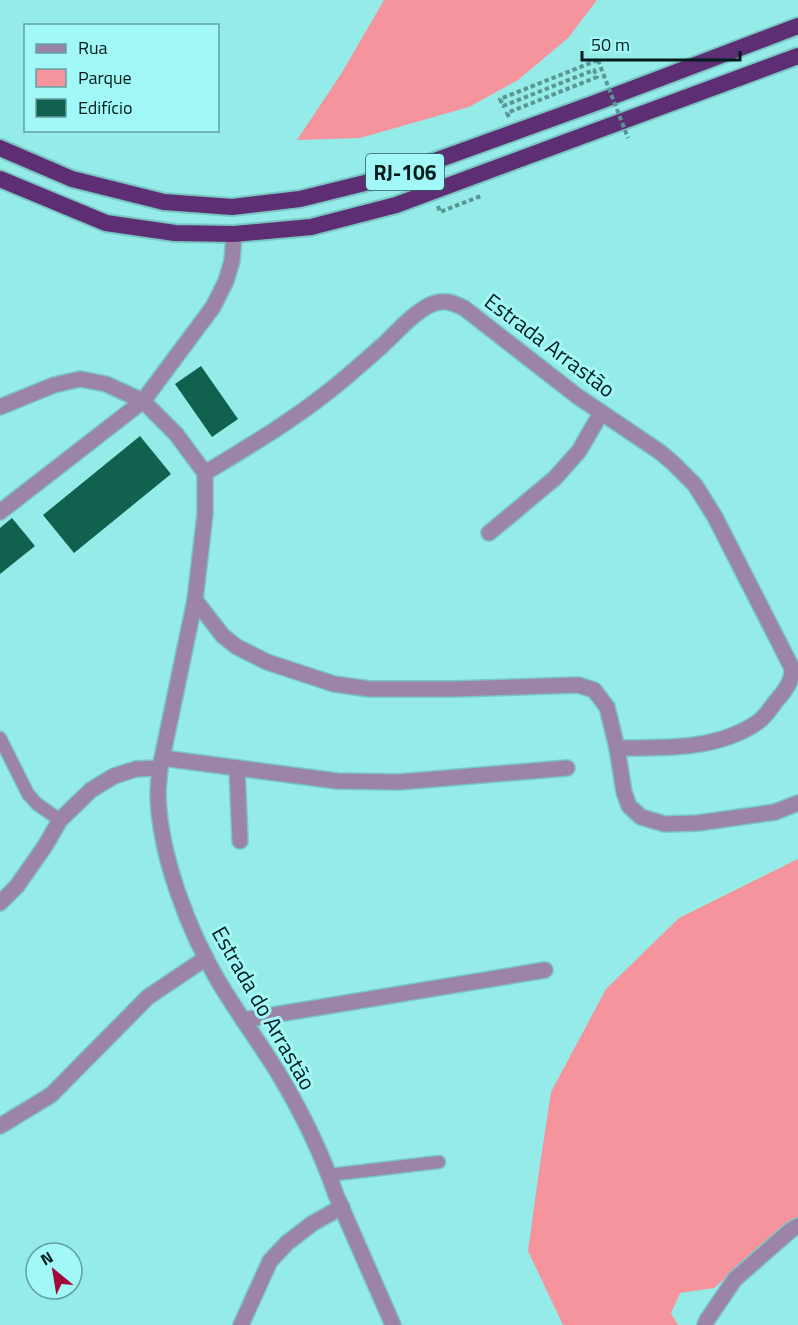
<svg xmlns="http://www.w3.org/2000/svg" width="798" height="1325" viewBox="0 0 798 1325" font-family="'Titillium Web',sans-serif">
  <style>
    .green { fill: #f6949e }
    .building { fill: #11614f }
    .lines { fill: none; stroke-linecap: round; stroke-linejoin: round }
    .service-casing { stroke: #7ac6c3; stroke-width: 15 }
    .minor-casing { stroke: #7ac6c3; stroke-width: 18 }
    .tertiary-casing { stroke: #7ac6c3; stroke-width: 18 }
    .trunk-casing { stroke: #7ac6c3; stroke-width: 20 }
    .path { stroke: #589795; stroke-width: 4; stroke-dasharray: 4.5 3; stroke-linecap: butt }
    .service { stroke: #9b84a8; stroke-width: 12 }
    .minor { stroke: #9b84a8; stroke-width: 15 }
    .tertiary { stroke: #9b84a8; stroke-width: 15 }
    .trunk { stroke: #5e2e74; stroke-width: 16 }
    .path-bridge { stroke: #589795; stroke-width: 4; stroke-dasharray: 4.5 3; stroke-linecap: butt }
    .labels { text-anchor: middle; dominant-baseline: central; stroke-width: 6; stroke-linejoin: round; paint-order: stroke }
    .shield { fill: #a1f8f6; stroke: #325f5e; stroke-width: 1.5 }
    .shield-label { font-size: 21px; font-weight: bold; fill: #021d1d }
    .street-label { font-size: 22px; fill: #021d1d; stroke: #a1f8f6 }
  </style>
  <rect width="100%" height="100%" fill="#94ebe8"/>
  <g class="green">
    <path d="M384,0H597L568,38L518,80L469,107L360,138L297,140L341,74Z"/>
    <path d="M798,859V1218L714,1288L680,1293L671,1313L678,1325H563L528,1251L540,1164L551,1092L606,989L679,918Z"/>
  </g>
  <g class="building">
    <path d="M201,366L238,419L212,437L175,384Z"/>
    <path d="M140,436L171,474L74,553L43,515Z"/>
    <path d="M12,518L35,546L0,574V528Z"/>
  </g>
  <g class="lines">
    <g class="service-casing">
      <g id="service">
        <path d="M0,738L28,794L37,804L60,820"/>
        <path d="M329,1175L439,1162"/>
      </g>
    </g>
    <g class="minor-casing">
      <g id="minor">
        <path d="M0,407L54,385L80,379L106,384L143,401L0,512"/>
        <path d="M205,473C246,448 287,424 324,395C345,379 365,361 384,344C398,331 412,314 430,305C443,299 452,302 464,308L577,396L660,452L673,463L695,485L715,517L792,668"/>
        <path d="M489,533L555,478L579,451L601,413"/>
        <path d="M195,600L223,636L237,647L267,662L334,684L370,689H453L578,685L594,690L607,707L617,748L624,792L629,806L641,817L665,824L698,823L775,812L798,803"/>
        <path d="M617,748C664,748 718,750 758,722C765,717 771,708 776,701C784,693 793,680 792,668"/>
        <path d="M162,758L337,781L399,782L567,768"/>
        <path d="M237,768L240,841"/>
        <path d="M0,903L17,886L45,846L60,820L91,790L114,776L136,769L160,768"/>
        <path d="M243,1020L545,970"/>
        <path d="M0,1126L51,1095L148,997L206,958"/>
        <path d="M241,1325L270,1261L287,1243L313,1223L342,1207"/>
        <path d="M705,1325L707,1320L735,1279L791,1230L798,1226"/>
      </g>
    </g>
    <g class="tertiary-casing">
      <path id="tertiary" d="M234,234L232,261L226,281L213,307L143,401L176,434L205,473V514L195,600L160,768C159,777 158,787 158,796C160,857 189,932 220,984C239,1015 261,1045 280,1076C302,1113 322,1154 336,1195L393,1325"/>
    </g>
    <g class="trunk-casing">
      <g id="trunk">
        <path d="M0,148L72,179L164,202L232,207L300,199L393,176L595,103L798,26"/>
        <path d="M0,179L106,223L175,233L234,234L311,227L396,205L798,56"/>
      </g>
    </g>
    <g class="path">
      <path d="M509,117L507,113L597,77L594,70L503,106L500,99L598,60"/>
      <path d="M438,206L440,212L481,196"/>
    </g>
    <use href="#service" class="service"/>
    <use href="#minor" class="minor"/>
    <use href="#tertiary" class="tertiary"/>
    <use href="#trunk" class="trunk"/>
    <path class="path-bridge" d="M598,60L628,138"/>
  </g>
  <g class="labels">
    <rect class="shield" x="366" y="154" width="78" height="36" rx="4.5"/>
    <g class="shield-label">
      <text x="405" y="172">RJ-106</text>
    </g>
    <g class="street-label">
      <text transform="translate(550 345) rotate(37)">Estrada Arrastão</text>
      <text transform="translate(264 1008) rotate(60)">Estrada do Arrastão</text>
    </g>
  </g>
  <rect x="24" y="24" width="195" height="108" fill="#a1f8f6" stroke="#61a09f" stroke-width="1.5"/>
  <rect x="36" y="44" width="30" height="9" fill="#9b84a8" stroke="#61a09f" stroke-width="1.5"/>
  <text x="78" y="54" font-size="18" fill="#021d1d">Rua</text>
  <rect x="36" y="69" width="30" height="18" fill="#f6949e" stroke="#61a09f" stroke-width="1.5"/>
  <text x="78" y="84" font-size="18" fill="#021d1d">Parque</text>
  <rect x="36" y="99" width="30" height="18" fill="#11614f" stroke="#61a09f" stroke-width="1.5"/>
  <text x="78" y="114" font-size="18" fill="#021d1d">Edifício</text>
  <g transform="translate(54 1271) rotate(330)"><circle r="28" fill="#a1f8f6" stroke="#61a09f" stroke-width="1.5"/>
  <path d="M0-4.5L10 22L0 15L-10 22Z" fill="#a40839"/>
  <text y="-9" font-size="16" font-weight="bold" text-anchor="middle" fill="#021d1d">N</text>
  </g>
  <path d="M582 51v9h158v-9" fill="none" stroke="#021d1d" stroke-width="3"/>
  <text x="591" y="51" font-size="18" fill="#021d1d" stroke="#a1f8f6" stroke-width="4.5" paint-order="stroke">50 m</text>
</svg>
